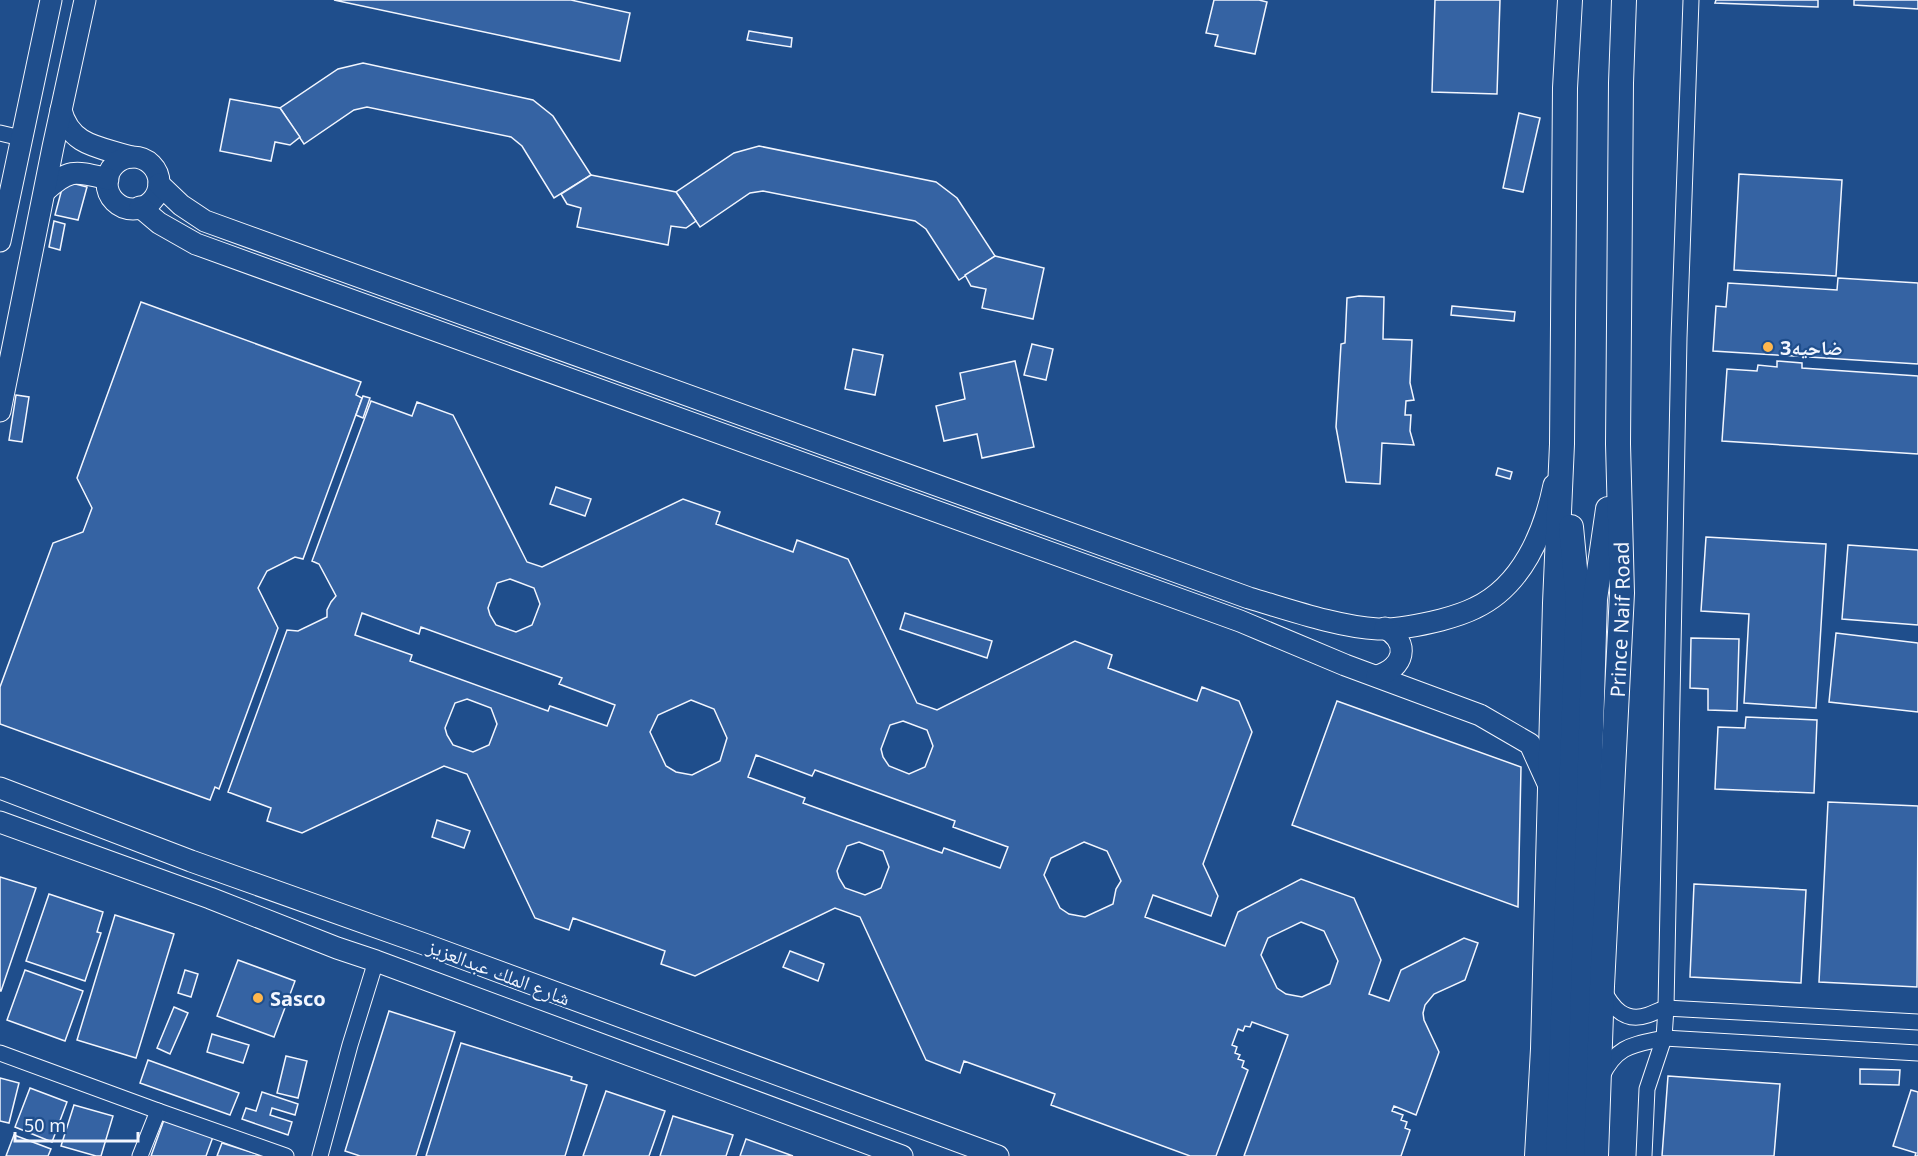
<svg xmlns="http://www.w3.org/2000/svg" width="1918" height="1156" viewBox="0 0 1918 1156" font-family="'Noto Sans','Noto Naskh Arabic',sans-serif">
  <style>
    .building { fill: #3563a3; stroke: #f2f6ff; stroke-width: 1.5; fill-rule: evenodd }
    .lines { fill: none; stroke-linecap: round; stroke-linejoin: round }
    .street-casing { stroke: #f2f6ff; stroke-width: 17 }
    .secondary-casing { stroke: #f2f6ff; stroke-width: 23 }
    .primary-casing { stroke: #f2f6ff; stroke-width: 26 }
    .street { stroke: #1f4e8c; stroke-width: 15 }
    .secondary { stroke: #1f4e8c; stroke-width: 21 }
    .primary { stroke: #1f4e8c; stroke-width: 24 }
    .poi-dot { fill: #ffb74d; stroke: #1f4e8c; stroke-width: 2 }
    .labels { text-anchor: middle; dominant-baseline: central; stroke-width: 4.5; stroke-linejoin: round; paint-order: stroke }
    .poi-label { font-size: 20px; font-weight: bold; fill: #f2f6ff; stroke: #1f4e8c; text-anchor: start }
    .street-label { font-size: 20px; fill: #f2f6ff; stroke: #1f4e8c }
  </style>
  <rect width="100%" height="100%" fill="#1f4e8c"/>
  <g class="building">
    <path d="M334,0H571L630,13L620,61Z"/>
    <path d="M1214,0H1259L1267,2L1255,54L1215,46L1218,35L1206,33Z"/>
    <path d="M1435,0H1500L1497,94L1432,92Z"/>
    <path d="M1716,0H1818V7L1715,3Z"/>
    <path d="M1854,0H1918V9L1854,5Z"/>
    <path d="M749,31L792,38L791,47L747,40Z"/>
    <path d="M363,63L533,100L553,116L591,175L554,198L522,146L511,137L367,107L354,110L304,144L280,108L338,69Z"/>
    <path d="M230,99L280,108L300,137L290,145L275,142L271,161L220,151Z"/>
    <path d="M1519,113L1540,118L1523,192L1503,188Z"/>
    <path d="M759,146L936,182L957,198L995,256L959,280L926,229L915,221L763,191L750,193L700,227L676,192L734,153Z"/>
    <path d="M1739,174L1842,180L1836,276L1734,270Z"/>
    <path d="M591,175L676,192L696,221L686,228L671,226L668,245L577,227L581,208L567,204L561,194Z"/>
    <path d="M64,181L87,187L78,220L55,215Z"/>
    <path d="M54,221L65,224L60,250L49,247Z"/>
    <path d="M995,256L1044,268L1033,319L982,308L986,289L971,286L965,275Z"/>
    <path d="M1838,278L1918,283V364L1713,351L1716,306L1726,307L1728,283L1837,290Z"/>
    <path d="M1359,296L1384,297L1383,339L1412,340L1410,383L1414,400L1406,401L1405,415H1411L1410,431L1414,445L1382,443L1380,484L1346,482L1336,427L1341,344L1345,343L1347,298Z"/>
    <path d="M141,302L361,382L356,395L362,398L303,559L295,557L267,571L258,588L278,628L219,789L215,787L210,800L0,724V687L53,543L83,532L92,508L77,478Z"/>
    <path d="M1452,306L1515,312L1514,321L1451,315Z"/>
    <path d="M1032,344L1053,349L1046,380L1024,375Z"/>
    <path d="M853,349L883,355L875,395L845,389Z"/>
    <path d="M1015,361L1034,447L982,458L977,434L944,441L936,406L965,399L960,373Z"/>
    <path d="M1777,361L1802,363V368L1918,376V454L1722,441L1727,369L1757,371L1758,365L1777,367Z"/>
    <path d="M16,395L29,397L22,442L9,440Z"/>
    <path d="M363,396L370,398L363,418L356,415Z"/>
    <path d="M371,401L412,416L417,402L453,415L527,562L542,567L683,499L720,512L716,524L793,552L797,540L848,559L917,703L937,710L1075,641L1112,655L1108,668L1197,701L1202,687L1239,701L1252,732L1203,864L1218,896L1211,916L1153,895L1145,917L1225,946L1238,912L1301,879L1354,898L1381,960L1369,994L1389,1001L1401,970L1464,938L1478,943L1465,980L1434,994L1425,1005L1423,1013L1424,1020L1439,1052L1416,1115L1394,1106L1392,1111L1403,1115L1401,1120L1407,1122L1405,1128L1410,1130L1401,1156H1244L1288,1035L1252,1022L1250,1027L1245,1026L1243,1031L1238,1029L1232,1045L1237,1047L1235,1053L1240,1055L1238,1059L1244,1061L1242,1067L1248,1070L1216,1156H1190L1051,1105L1055,1094L964,1061L960,1073L926,1060L860,917L835,908L695,976L661,964L665,951L573,918L569,930L535,918L467,774L444,766L302,833L267,821L271,808L228,792L287,630L298,631L327,617V610L331,602L336,596L319,564L312,561ZM510,579L534,588L540,604L532,625L516,632L496,625L490,615L488,608L497,583ZM362,613L419,634L421,627L562,678L559,684L615,705L607,726L550,706L548,711L410,661L412,655L355,635ZM467,699L491,708L497,724L489,745L473,752L453,745L447,735L445,728L455,703ZM691,700L714,709L727,738L720,761L692,775L676,772L666,766L650,732L658,715ZM903,721L927,730L933,746L925,767L909,774L889,766L883,757L881,749L890,725ZM756,755L812,776L815,770L955,821L953,827L1008,847L1000,868L944,848L942,853L803,803L805,798L748,777ZM859,842L883,851L889,867L881,888L865,895L845,888L839,878L837,871L847,846ZM1084,842L1107,851L1121,881L1116,889L1113,904L1085,917L1069,914L1060,908L1044,875L1051,858ZM1301,922L1324,931L1338,961L1330,984L1302,997L1286,994L1277,988L1261,955L1268,938Z"/>
    <path d="M1498,468L1512,472L1510,479L1496,475Z"/>
    <path d="M556,487L591,499L585,516L550,504Z"/>
    <path d="M1706,537L1826,544L1816,708L1744,703L1749,614L1701,611Z"/>
    <path d="M1848,545L1918,550V625L1842,619Z"/>
    <path d="M905,613L992,641L987,658L900,629Z"/>
    <path d="M1836,633L1918,643V712L1829,702Z"/>
    <path d="M1691,638L1739,639L1737,711L1708,710V689L1690,688Z"/>
    <path d="M1337,701L1521,767L1518,907L1292,825Z"/>
    <path d="M1746,717L1817,720L1814,793L1715,789L1718,727L1745,728Z"/>
    <path d="M1828,802L1918,806L1917,987L1819,982Z"/>
    <path d="M437,820L470,831L464,848L432,837Z"/>
    <path d="M0,877L36,888L1,991H0Z"/>
    <path d="M1694,884L1806,890L1801,983L1690,977Z"/>
    <path d="M49,894L103,912L97,932L101,933L85,981L26,961Z"/>
    <path d="M115,915L174,934L136,1058L77,1040Z"/>
    <path d="M790,951L824,964L818,981L783,967Z"/>
    <path d="M238,960L295,981L274,1037L217,1016Z"/>
    <path d="M25,970L83,991L65,1041L7,1020Z"/>
    <path d="M185,970L198,974L191,997L178,993Z"/>
    <path d="M174,1007L188,1013L170,1054L157,1048Z"/>
    <path d="M389,1011L455,1032L416,1156H360L345,1151Z"/>
    <path d="M212,1034L249,1045L243,1063L207,1052Z"/>
    <path d="M461,1043L572,1077L571,1080L587,1085L565,1156H426Z"/>
    <path d="M286,1056L307,1061L298,1098L277,1093Z"/>
    <path d="M148,1060L239,1093L230,1115L140,1083Z"/>
    <path d="M1860,1069L1900,1070L1899,1085L1860,1084Z"/>
    <path d="M1668,1076L1780,1084L1774,1156H1662Z"/>
    <path d="M0,1078L19,1083L9,1123L0,1121Z"/>
    <path d="M30,1088L67,1102L52,1142L15,1127Z"/>
    <path d="M1911,1090L1918,1092V1156H1915L1916,1153L1893,1146Z"/>
    <path d="M606,1091L665,1111L649,1156H583Z"/>
    <path d="M262,1092L298,1104L295,1115L272,1108L270,1115L292,1122L288,1135L242,1119L246,1108L256,1111Z"/>
    <path d="M74,1105L113,1116L101,1156H96L61,1146Z"/>
    <path d="M673,1116L733,1135L726,1156H660Z"/>
    <path d="M165,1117L214,1134L206,1156H151Z"/>
    <path d="M14,1135L51,1149L48,1156H6Z"/>
    <path d="M746,1139L793,1156H740Z"/>
    <path d="M222,1143L260,1155L259,1156H217Z"/>
  </g>
  <g class="lines">
    <g class="street-casing">
      <g id="street">
        <path d="M0,133L21,138"/>
        <path d="M1603,989C1612,1008 1625,1023 1648,1015C1654,1013 1659,1010 1666,1008L1918,1022"/>
        <path d="M0,1053L158,1111L286,1156"/>
        <path d="M1602,1076C1617,1045 1633,1045 1664,1038L1918,1053"/>
        <path d="M140,1156L158,1111"/>
        <path d="M320,1156L350,1045L376,961"/>
        <path d="M1644,1156L1647,1089L1664,1038L1666,1008L1679,338L1691,0"/>
      </g>
    </g>
    <g class="secondary-casing">
      <g id="secondary">
        <path d="M61,110C70,146 100,147 131,157"/>
        <circle cx="133" cy="183" r="26"/>
        <path d="M159,184L181,205L205,221L1249,598C1287,609 1338,627 1378,629C1398,630 1421,625 1441,620C1452,617 1465,613 1475,608C1522,586 1544,533 1554,485"/>
        <path d="M45,191C70,168 75,171 108,179"/>
        <path d="M140,207L159,223L196,244L1240,621L1345,665L1480,715L1530,744L1550,788"/>
        <path d="M0,241L51,0"/>
        <path d="M0,411L53,147L85,0"/>
        <path d="M1377,676C1404,668 1411,643 1385,628"/>
        <path d="M0,788L191,861L424,944L998,1156"/>
        <path d="M0,822L210,898L337,948L376,961L902,1156"/>
      </g>
    </g>
    <g class="primary-casing">
      <g id="primary">
        <path d="M1537,1156L1543,1049L1555,603L1562,444L1565,88L1570,0"/>
        <path d="M1558,1156L1578,600L1571,527"/>
        <path d="M1578,1156L1595,599L1608,509"/>
        <path id="s1" d="M1596,1156L1602,986L1622,593L1618,444L1621,83L1624,0"/>
      </g>
    </g>
    <use href="#street" class="street"/>
    <use href="#secondary" class="secondary"/>
    <use href="#primary" class="primary"/>
  </g>
  <g class="poi-dot">
    <circle cx="1768" cy="347" r="6"/>
    <circle cx="258" cy="998" r="6"/>
  </g>
  <g class="labels">
    <g class="poi-label">
      <text x="1780" y="347">ضاحيه3</text>
      <text x="270" y="998">Sasco</text>
    </g>
    <g class="street-label">
      <text stroke="none"><textPath href="#s1" startOffset="537">Prince Naif Road</textPath></text>
      <text transform="translate(499 972) rotate(21)">شارع الملك عبدالعزيز</text>
    </g>
  </g>
  <path d="M15 1132v9h123v-9" fill="none" stroke="#f2f6ff" stroke-width="3"/>
  <text x="24" y="1132" font-size="18" fill="#f2f6ff" stroke="#1f4e8c" stroke-width="4.5" paint-order="stroke">50 m</text>
</svg>
